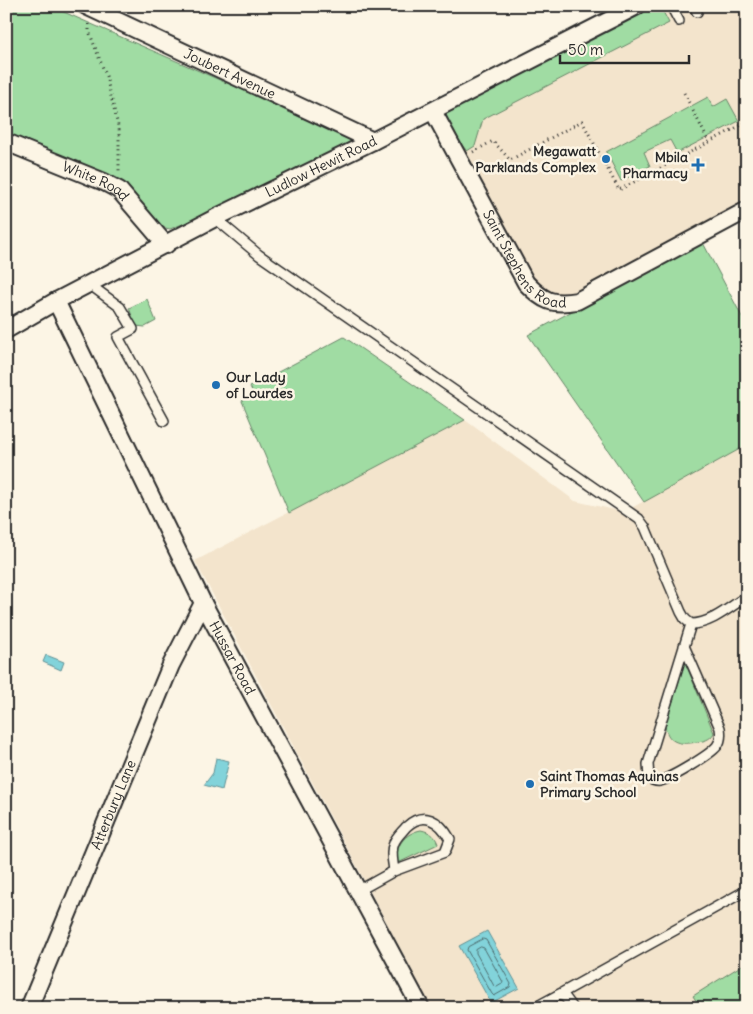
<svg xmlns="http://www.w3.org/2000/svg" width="753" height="1014" viewBox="0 0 753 1014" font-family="Delius,sans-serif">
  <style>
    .built { fill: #f3e4cc }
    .green { fill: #a0dca3; stroke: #668467 }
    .water { fill: #82d3da; stroke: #5f9094 }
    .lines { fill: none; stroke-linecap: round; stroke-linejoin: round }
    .shore { stroke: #4e6e71; stroke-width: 1 }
    .service-casing { stroke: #2b2b2b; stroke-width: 12 }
    .minor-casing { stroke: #2b2b2b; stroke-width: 20 }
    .path { stroke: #2b2b2b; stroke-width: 3; stroke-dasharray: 1 4; stroke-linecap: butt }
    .service { stroke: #fcf5e5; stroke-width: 9 }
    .minor { stroke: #fcf5e5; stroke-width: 16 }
    .poi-dot { fill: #1f6fb2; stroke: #fcf5e5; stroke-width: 2 }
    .labels { text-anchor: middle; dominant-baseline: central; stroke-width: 5; stroke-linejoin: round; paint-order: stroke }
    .street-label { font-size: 14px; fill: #2b2b2b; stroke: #fcf5e5 }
    .poi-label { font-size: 14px; font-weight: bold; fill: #2b2b2b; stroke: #fcf5e5; text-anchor: end }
  </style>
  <rect width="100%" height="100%" fill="#fcf5e5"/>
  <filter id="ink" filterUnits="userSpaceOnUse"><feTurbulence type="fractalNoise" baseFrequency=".02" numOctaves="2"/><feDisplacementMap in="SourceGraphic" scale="10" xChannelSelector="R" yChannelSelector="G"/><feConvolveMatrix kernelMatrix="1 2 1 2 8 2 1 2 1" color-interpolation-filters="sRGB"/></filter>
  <g filter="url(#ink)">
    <g class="built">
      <path d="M645,6H747V206L577,294L562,299L538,288L438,112Z"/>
      <path d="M465,420L575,501L624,512L747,445V1008H432L195,561Z"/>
    </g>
    <g class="green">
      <path d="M6,6H50L362,142L211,213L170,229L156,226L123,186L6,138Z"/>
      <path d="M652,6H660L669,23L483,119L475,146L467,151L459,142L445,113Z"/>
      <path d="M708,97L713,107L727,99L739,121L677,153L670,140L644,152L650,166L621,181L606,152Z"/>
      <path d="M702,241L747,326V445L644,502L528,335Z"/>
      <path d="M147,299L156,321L145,327L136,326L129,308Z"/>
      <path d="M344,337L465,420L289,513L242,401L254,394L250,387Z"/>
      <path d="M685,662L714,733C710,740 704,741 697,742C681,745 668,744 665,726Z"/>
      <path d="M421,830C430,832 435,835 438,844L398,863C394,846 405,833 421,830Z"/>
      <path d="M747,962V1008H701L693,996Z"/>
    </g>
    <g class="water">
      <path d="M46,655L64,662L61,670L43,662Z"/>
      <path d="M216,758L229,761L222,790L204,785L213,773Z"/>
      <path d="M487,931L519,988L491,1003L459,946Z"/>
    </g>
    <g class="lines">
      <g class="shore">
        <path d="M483,939L486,940L511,984L510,987L494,996L492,994L467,950L468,947Z"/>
        <path d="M481,947L484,948L503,982L502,984L497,987L494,986L476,953V950Z"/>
      </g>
      <g class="service-casing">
        <g id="service">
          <path d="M671,6L679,21"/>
          <path d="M694,6L697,12"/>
          <path d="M215,218L259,255L639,519L645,527L681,612L685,619L691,624C711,624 730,607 747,596"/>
          <path d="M89,284L120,307L133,329L118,337L164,421"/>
          <path d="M684,646L720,728C721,734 721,741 717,746C710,755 671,778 660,781C657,782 653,780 649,779L648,764L691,624"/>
          <path d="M358,891L394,871L445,852L450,839C440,821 424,810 406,827C402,832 396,837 394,843C390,852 393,861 394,871"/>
          <path d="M558,995L747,890"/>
          <path d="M534,1008L558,995L565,997L573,1008"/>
        </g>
      </g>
      <g class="minor-casing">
        <g id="minor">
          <path id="s1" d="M86,6L373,141"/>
          <path id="s2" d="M433,111L526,283C544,302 552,305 577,301L747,210"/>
          <path id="s3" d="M6,142L104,182L119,190L166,245"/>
          <path id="s4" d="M56,301L203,603L421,1008"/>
          <path id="s5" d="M6,330L56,301L215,218L373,141L637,6"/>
          <path id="s6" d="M29,1008L171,665L203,603"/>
        </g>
      </g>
      <g class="path">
        <path d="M89,24V31L106,76L119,130V173"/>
        <path d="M684,93L709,142"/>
        <path d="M473,152L493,141L510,160L582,121L619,190L747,122"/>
      </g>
      <use href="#service" class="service"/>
      <use href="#minor" class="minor"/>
    </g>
  </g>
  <g class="poi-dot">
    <circle cx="606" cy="159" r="5"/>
    <path d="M695.5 157.5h5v5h5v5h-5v5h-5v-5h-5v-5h5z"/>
    <circle cx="216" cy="385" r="5"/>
    <circle cx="530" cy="784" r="5"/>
  </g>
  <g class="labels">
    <g class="street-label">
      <text stroke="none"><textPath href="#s1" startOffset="159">Joubert Avenue</textPath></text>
      <text stroke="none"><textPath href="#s5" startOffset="355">Ludlow Hewit Road</textPath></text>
      <text stroke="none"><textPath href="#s3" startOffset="98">White Road</textPath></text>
      <text stroke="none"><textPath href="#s2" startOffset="178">Saint Stephens Road</textPath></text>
      <text stroke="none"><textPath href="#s4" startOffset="398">Hussar Road</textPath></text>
      <text stroke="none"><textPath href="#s6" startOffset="220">Atterbury Lane</textPath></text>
    </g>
    <g class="poi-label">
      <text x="596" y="151">Megawatt<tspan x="596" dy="16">Parklands Complex</tspan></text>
      <text x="688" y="157">Mbila<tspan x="688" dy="16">Pharmacy</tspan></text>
      <text x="226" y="377" text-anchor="start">Our Lady<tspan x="226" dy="16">of Lourdes</tspan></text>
      <text x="540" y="776" text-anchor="start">Saint Thomas Aquinas<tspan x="540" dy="16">Primary School</tspan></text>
    </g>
  </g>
  <rect width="753" height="1014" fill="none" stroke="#fcf5e5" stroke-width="25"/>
  <rect x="12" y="12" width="728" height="989" fill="none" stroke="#2b2b2b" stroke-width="2" filter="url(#ink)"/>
  <path d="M560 55v8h129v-8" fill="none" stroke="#2b2b2b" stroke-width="2.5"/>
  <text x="568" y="55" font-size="15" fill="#2b2b2b" stroke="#fcf5e5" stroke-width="4" paint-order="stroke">50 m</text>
</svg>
